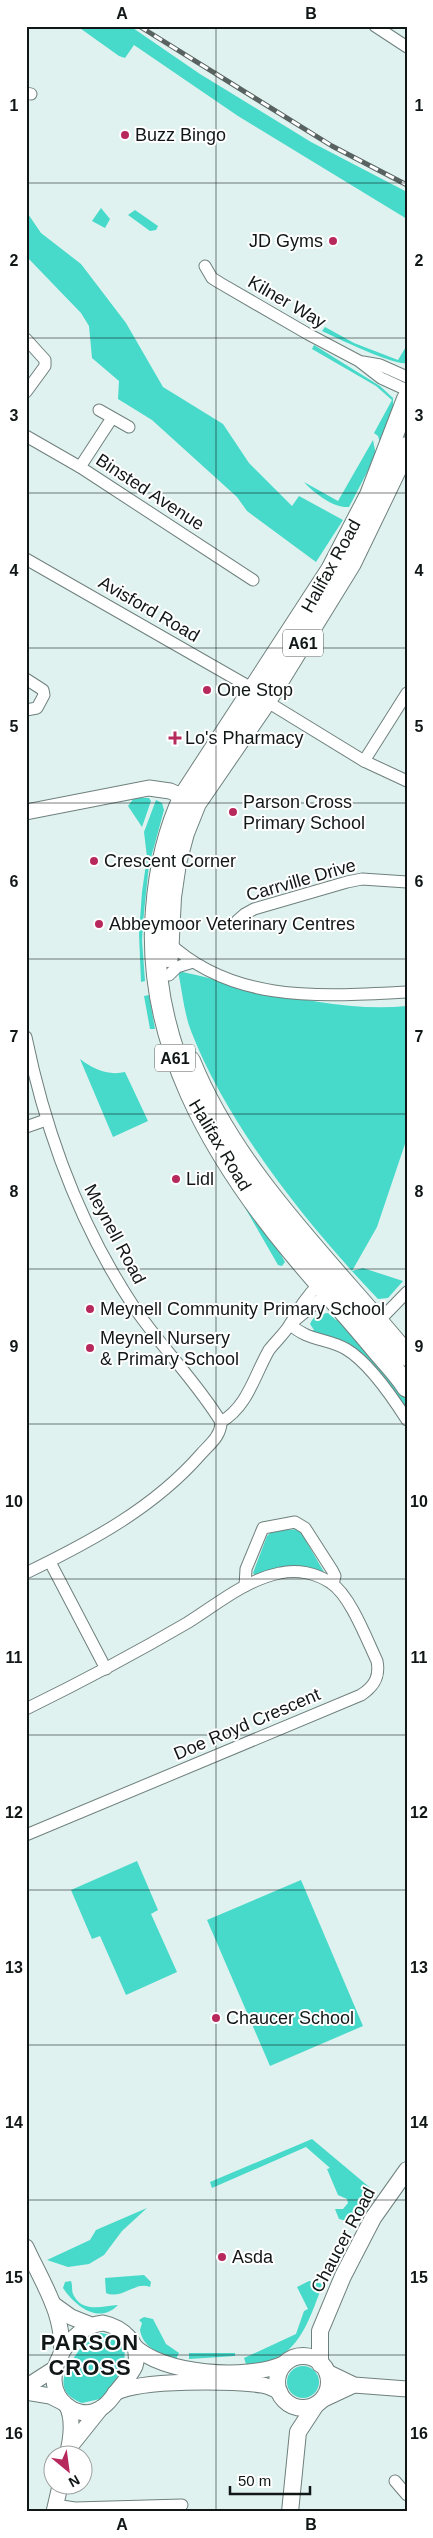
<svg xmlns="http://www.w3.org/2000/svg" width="433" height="2538" viewBox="0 0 433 2538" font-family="Arial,sans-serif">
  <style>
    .green { fill: #47d9c9 }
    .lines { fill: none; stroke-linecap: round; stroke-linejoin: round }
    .minor-casing { stroke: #6f807d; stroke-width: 13 }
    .tertiary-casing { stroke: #6f807d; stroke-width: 17 }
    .secondary-casing { stroke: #6f807d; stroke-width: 18 }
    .trunk-casing { stroke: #6f807d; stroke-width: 22 }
    .minor { stroke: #fff; stroke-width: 11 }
    .tertiary { stroke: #fff; stroke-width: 15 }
    .secondary { stroke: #fff; stroke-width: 16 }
    .trunk { stroke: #fff; stroke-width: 20 }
    .rail-casing { stroke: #586361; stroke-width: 5 }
    .rail { stroke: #fff; stroke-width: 3; stroke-dasharray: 9; stroke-linecap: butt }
    .grid { fill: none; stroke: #101716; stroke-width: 1; stroke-opacity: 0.55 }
    .poi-dot { fill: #b7295c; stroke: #fff; stroke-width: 2 }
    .labels { text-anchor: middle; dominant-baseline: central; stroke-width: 4; stroke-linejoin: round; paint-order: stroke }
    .shield { fill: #fff; stroke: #585d5c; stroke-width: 1 }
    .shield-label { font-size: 16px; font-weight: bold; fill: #101716 }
    .poi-label { font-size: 18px; fill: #101716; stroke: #fff; text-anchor: start }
    .street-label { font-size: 18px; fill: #101716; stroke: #fff }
    .district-label { font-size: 22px; font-weight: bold; letter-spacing: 1px; fill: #101716; stroke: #fff }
    .neatline { fill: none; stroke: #101716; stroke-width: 2 }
    .grid-label { font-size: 16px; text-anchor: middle; font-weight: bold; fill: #101716 }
  </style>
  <rect width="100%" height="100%" fill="#dff2ef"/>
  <g class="green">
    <path d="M77,26H130L200,74L311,142L407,192V219L238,116L134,45L125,58L119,56Z"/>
    <path d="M101,208L110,219L105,228L92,221Z"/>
    <path d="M135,210L158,226L156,230L150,231L128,215Z"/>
    <path d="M26,211L41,233L81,264L126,323L163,387L223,424L249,463L292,506L299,496L343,520L316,562L247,511L237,497L152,420L118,399L119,381L92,358L89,326L81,313L26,256Z"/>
    <path d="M325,327L354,343L398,360L407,345V363C394,366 337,338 322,331Z"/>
    <path d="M314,345L380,386L393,398V407L380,443L378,436L374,433L392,400L376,386L312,349Z"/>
    <path d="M373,440L376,455L349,507C333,508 314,493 304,482L338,501Z"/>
    <path d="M134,798H149L151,801L142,827L128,806Z"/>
    <path d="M156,800L162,803L164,810L149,865L144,912L142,940L145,981L141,982L139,934L142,892L147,857L144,832Z"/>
    <path d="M178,971C252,987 331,1013 407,1006V1138L377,1227L352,1271L363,1268L403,1281L388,1298L378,1299C308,1226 228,1126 191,1031C184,1013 182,990 178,971Z"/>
    <path d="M149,995L155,1029H150L144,996Z"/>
    <path d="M80,1059C93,1069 108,1076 125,1072L148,1121L113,1137Z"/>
    <path d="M247,1204L268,1232L285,1262L282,1266L278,1265L244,1206Z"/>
    <path d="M328,1313L336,1320L340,1317L407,1398V1414L369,1368L343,1341L309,1332L314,1330L310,1324C314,1315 319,1314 328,1313Z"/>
    <path d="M299,1529L324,1572C300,1565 278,1564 256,1577L253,1573L267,1536L272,1531Z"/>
    <path d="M137,1861L158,1910L151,1914L177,1972L126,1995L100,1936L92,1939L71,1890Z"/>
    <path d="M301,1880L363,2026L270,2066L207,1920Z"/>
    <path d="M312,2139L374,2191L355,2222V2218L349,2216L347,2221L339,2219L335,2209H343L348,2203L347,2199L338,2195L327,2169L330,2168L306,2147L212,2188L210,2182Z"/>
    <path d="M147,2208L122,2231L104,2255L89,2264L68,2267L47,2260L90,2240L96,2230Z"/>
    <path d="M144,2275L151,2282L150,2287C135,2281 122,2300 106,2293L105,2278Z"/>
    <path d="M71,2281C73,2286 71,2292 74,2296C83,2313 103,2306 118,2305C99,2325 75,2306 63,2288L65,2282Z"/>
    <path d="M309,2281L323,2284C307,2324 298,2364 246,2364L244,2358L296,2334L304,2311L308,2309L297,2287Z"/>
    <path d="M144,2317L153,2319L166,2344L179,2353L176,2359C160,2354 143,2348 140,2330L142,2323L139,2320Z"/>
    <path d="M101,2333C144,2339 119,2382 100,2399L82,2403C55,2393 62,2374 75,2356C83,2345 88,2336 101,2333Z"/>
    <path d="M189,2353H235V2356L189,2359Z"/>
    <circle cx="303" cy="2382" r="16"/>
  </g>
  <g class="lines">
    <g class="minor-casing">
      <g id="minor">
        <path d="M375,26L407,47"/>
        <path d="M26,93L31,94"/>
        <path d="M205,266L212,278L220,283L308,334L359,361L381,378L407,390"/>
        <path d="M26,339L45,360V366L26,392"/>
        <path d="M363,362L380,365L407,377"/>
        <path d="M99,410L129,427"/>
        <path d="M26,436L80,467L253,580"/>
        <path d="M80,467L112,418"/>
        <path d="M26,559L255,690"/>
        <path d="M26,679L43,690L44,695L37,708L26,710"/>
        <path d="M266,701L364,761L407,781"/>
        <path d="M364,761L407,693"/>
        <path d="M237,921L245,914L254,909L347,882L362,879L407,882"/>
        <path d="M168,942C234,1004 322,996 407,992"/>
        <path d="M169,975L177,967L193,962"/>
        <path d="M26,1037C46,1134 79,1224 134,1307C161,1347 196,1381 221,1422"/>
        <path d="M26,1127L46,1120"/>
        <path d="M294,1321L328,1293"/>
        <path d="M290,1324C307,1341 327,1338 346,1349C368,1362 393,1398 407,1420"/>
        <path d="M375,1325L407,1292"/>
        <path d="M221,1422C248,1406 254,1376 269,1350C276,1341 285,1333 291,1323C300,1307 306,1297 320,1283"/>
        <path d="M50,1562L106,1669"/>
        <path d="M26,1573C90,1542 154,1508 201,1454C210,1444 221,1436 221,1422"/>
        <path d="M245,1586L246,1569L263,1528L295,1522L305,1528L332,1570L335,1576L333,1584"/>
        <path d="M26,1709C81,1682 134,1654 187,1623C216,1605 245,1580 280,1573C297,1569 316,1573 331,1583C350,1595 367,1640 377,1661C380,1676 375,1686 361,1695L26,1835"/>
        <path d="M395,2481L407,2495"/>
        <path d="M55,2505L75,2508L182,2505"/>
      </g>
    </g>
    <g class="tertiary-casing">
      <g id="tertiary">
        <path d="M26,812L149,788L170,791L193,801"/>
        <path d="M26,2247C42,2282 66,2317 61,2356"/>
        <path d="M53,2304L71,2317L91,2325"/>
        <path d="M103,2323C122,2327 142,2343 135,2366C131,2375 123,2383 117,2391C111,2399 105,2408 95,2411C86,2415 74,2412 66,2405C35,2378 70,2326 103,2323Z"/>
        <path d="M133,2345C162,2375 247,2380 283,2364"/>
        <path d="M327,2372L354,2385L407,2389"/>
        <path d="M26,2387L54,2369"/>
        <path d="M26,2392L50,2396L62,2402"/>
        <path d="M115,2393C141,2379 231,2381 262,2385C269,2386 274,2389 280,2392"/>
        <path d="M324,2399L354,2385"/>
        <path d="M67,2406C74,2420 71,2440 67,2456"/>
        <path d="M69,2448L101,2408"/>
        <path d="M54,2512L60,2486"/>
      </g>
    </g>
    <g class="secondary-casing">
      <g id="secondary">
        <circle cx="303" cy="2382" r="26"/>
        <path d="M320,2364V2331L343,2276L373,2218L407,2170"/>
        <path d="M290,2512L298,2432L315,2406"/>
      </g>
    </g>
    <g class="trunk-casing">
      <g id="trunk">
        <path d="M407,399L370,495L331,570L184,796C167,832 159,870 156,909C145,1039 212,1154 292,1251C319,1284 349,1316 376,1349C386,1361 398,1373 407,1387"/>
        <path d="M168,957L171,897L176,863L184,833L196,803L266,701L351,563L407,447"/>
        <path d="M190,1061C236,1175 331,1263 407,1356"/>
      </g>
    </g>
    <use href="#minor" class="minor"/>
    <use href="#tertiary" class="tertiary"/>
    <use href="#secondary" class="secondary"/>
    <use href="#trunk" class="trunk"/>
    <g class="rail-casing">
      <path id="rail" d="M139,26L332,146L407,185"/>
    </g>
    <use href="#rail" class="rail"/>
  </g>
  <path class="grid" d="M216,26V2512M26,183H407M26,338H407M26,493H407M26,648H407M26,803H407M26,959H407M26,1114H407M26,1269H407M26,1424H407M26,1579H407M26,1735H407M26,1890H407M26,2045H407M26,2200H407M26,2355H407"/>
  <g class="poi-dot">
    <circle cx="125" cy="135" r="5"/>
    <circle cx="333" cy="241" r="5"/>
    <circle cx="207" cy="690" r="5"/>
    <path d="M172.5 730.5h5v5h5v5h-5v5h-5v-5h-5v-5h5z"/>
    <circle cx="233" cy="812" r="5"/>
    <circle cx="94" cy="861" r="5"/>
    <circle cx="99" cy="924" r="5"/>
    <circle cx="176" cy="1179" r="5"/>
    <circle cx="90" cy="1309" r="5"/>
    <circle cx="90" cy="1348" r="5"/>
    <circle cx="216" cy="2018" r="5"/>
    <circle cx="222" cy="2257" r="5"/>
  </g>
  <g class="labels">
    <g class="shield">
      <rect x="283" y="629.5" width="40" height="27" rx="4"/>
      <rect x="155" y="1044.5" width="40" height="27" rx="4"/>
    </g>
    <g class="shield-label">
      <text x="303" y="643">A61</text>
      <text x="175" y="1058">A61</text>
    </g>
    <g class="poi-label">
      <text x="135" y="135">Buzz Bingo</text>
      <text x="323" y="241" text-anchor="end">JD Gyms</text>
      <text x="217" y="690">One Stop</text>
      <text x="185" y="738">Lo's Pharmacy</text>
      <text x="243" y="802">Parson Cross<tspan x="243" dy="21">Primary School</tspan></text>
      <text x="104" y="861">Crescent Corner</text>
      <text x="109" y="924">Abbeymoor Veterinary Centres</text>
      <text x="186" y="1179">Lidl</text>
      <text x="100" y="1309">Meynell Community Primary School</text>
      <text x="100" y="1338">Meynell Nursery<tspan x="100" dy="21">&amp; Primary School</tspan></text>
      <text x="226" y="2018">Chaucer School</text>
      <text x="232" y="2257">Asda</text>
    </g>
    <g class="street-label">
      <text transform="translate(287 302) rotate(30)">Kilner Way</text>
      <text transform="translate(150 492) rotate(33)">Binsted Avenue</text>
      <text transform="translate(331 566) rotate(-61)">Halifax Road</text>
      <text transform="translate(149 609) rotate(30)">Avisford Road</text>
      <text transform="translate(301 880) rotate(-16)">Carrville Drive</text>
      <text transform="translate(220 1145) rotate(59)">Halifax Road</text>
      <text transform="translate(115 1234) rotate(62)">Meynell Road</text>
      <text transform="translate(247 1724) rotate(-23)">Doe Royd Crescent</text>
      <text transform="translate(343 2240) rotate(-62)">Chaucer Road</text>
    </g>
    <g class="district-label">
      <text x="90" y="2342">PARSON<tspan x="90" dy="25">CROSS</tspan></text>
    </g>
  </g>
  <rect width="433" height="2538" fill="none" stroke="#ffffff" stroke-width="55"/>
  <g transform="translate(68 2470) rotate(151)"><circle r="24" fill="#ffffff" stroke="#9fa2a2"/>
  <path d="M0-4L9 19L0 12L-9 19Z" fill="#b7295c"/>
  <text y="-8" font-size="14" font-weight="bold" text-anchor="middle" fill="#101716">N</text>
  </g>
  <path d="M230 2486v8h80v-8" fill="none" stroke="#101716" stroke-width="2.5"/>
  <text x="238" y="2486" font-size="15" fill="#101716" stroke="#ffffff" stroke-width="4" paint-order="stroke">50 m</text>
  <rect x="28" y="28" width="378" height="2482" class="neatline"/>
  <g class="grid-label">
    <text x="122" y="19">A</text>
    <text x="311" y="19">B</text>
    <text x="14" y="111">1</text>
    <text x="419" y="111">1</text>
    <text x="14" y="266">2</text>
    <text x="419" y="266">2</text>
    <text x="14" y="421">3</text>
    <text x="419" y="421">3</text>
    <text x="14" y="576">4</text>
    <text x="419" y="576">4</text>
    <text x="14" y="732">5</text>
    <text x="419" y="732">5</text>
    <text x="14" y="887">6</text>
    <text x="419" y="887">6</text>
    <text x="14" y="1042">7</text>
    <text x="419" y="1042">7</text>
    <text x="14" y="1197">8</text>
    <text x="419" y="1197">8</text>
    <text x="14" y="1352">9</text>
    <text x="419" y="1352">9</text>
    <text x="14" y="1507">10</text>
    <text x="419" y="1507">10</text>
    <text x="14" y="1663">11</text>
    <text x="419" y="1663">11</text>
    <text x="14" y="1818">12</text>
    <text x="419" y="1818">12</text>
    <text x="14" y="1973">13</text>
    <text x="419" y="1973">13</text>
    <text x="14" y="2128">14</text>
    <text x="419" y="2128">14</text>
    <text x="14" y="2283">15</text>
    <text x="419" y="2283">15</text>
    <text x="14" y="2439">16</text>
    <text x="419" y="2439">16</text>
    <text x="122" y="2530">A</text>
    <text x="311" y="2530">B</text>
  </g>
</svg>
